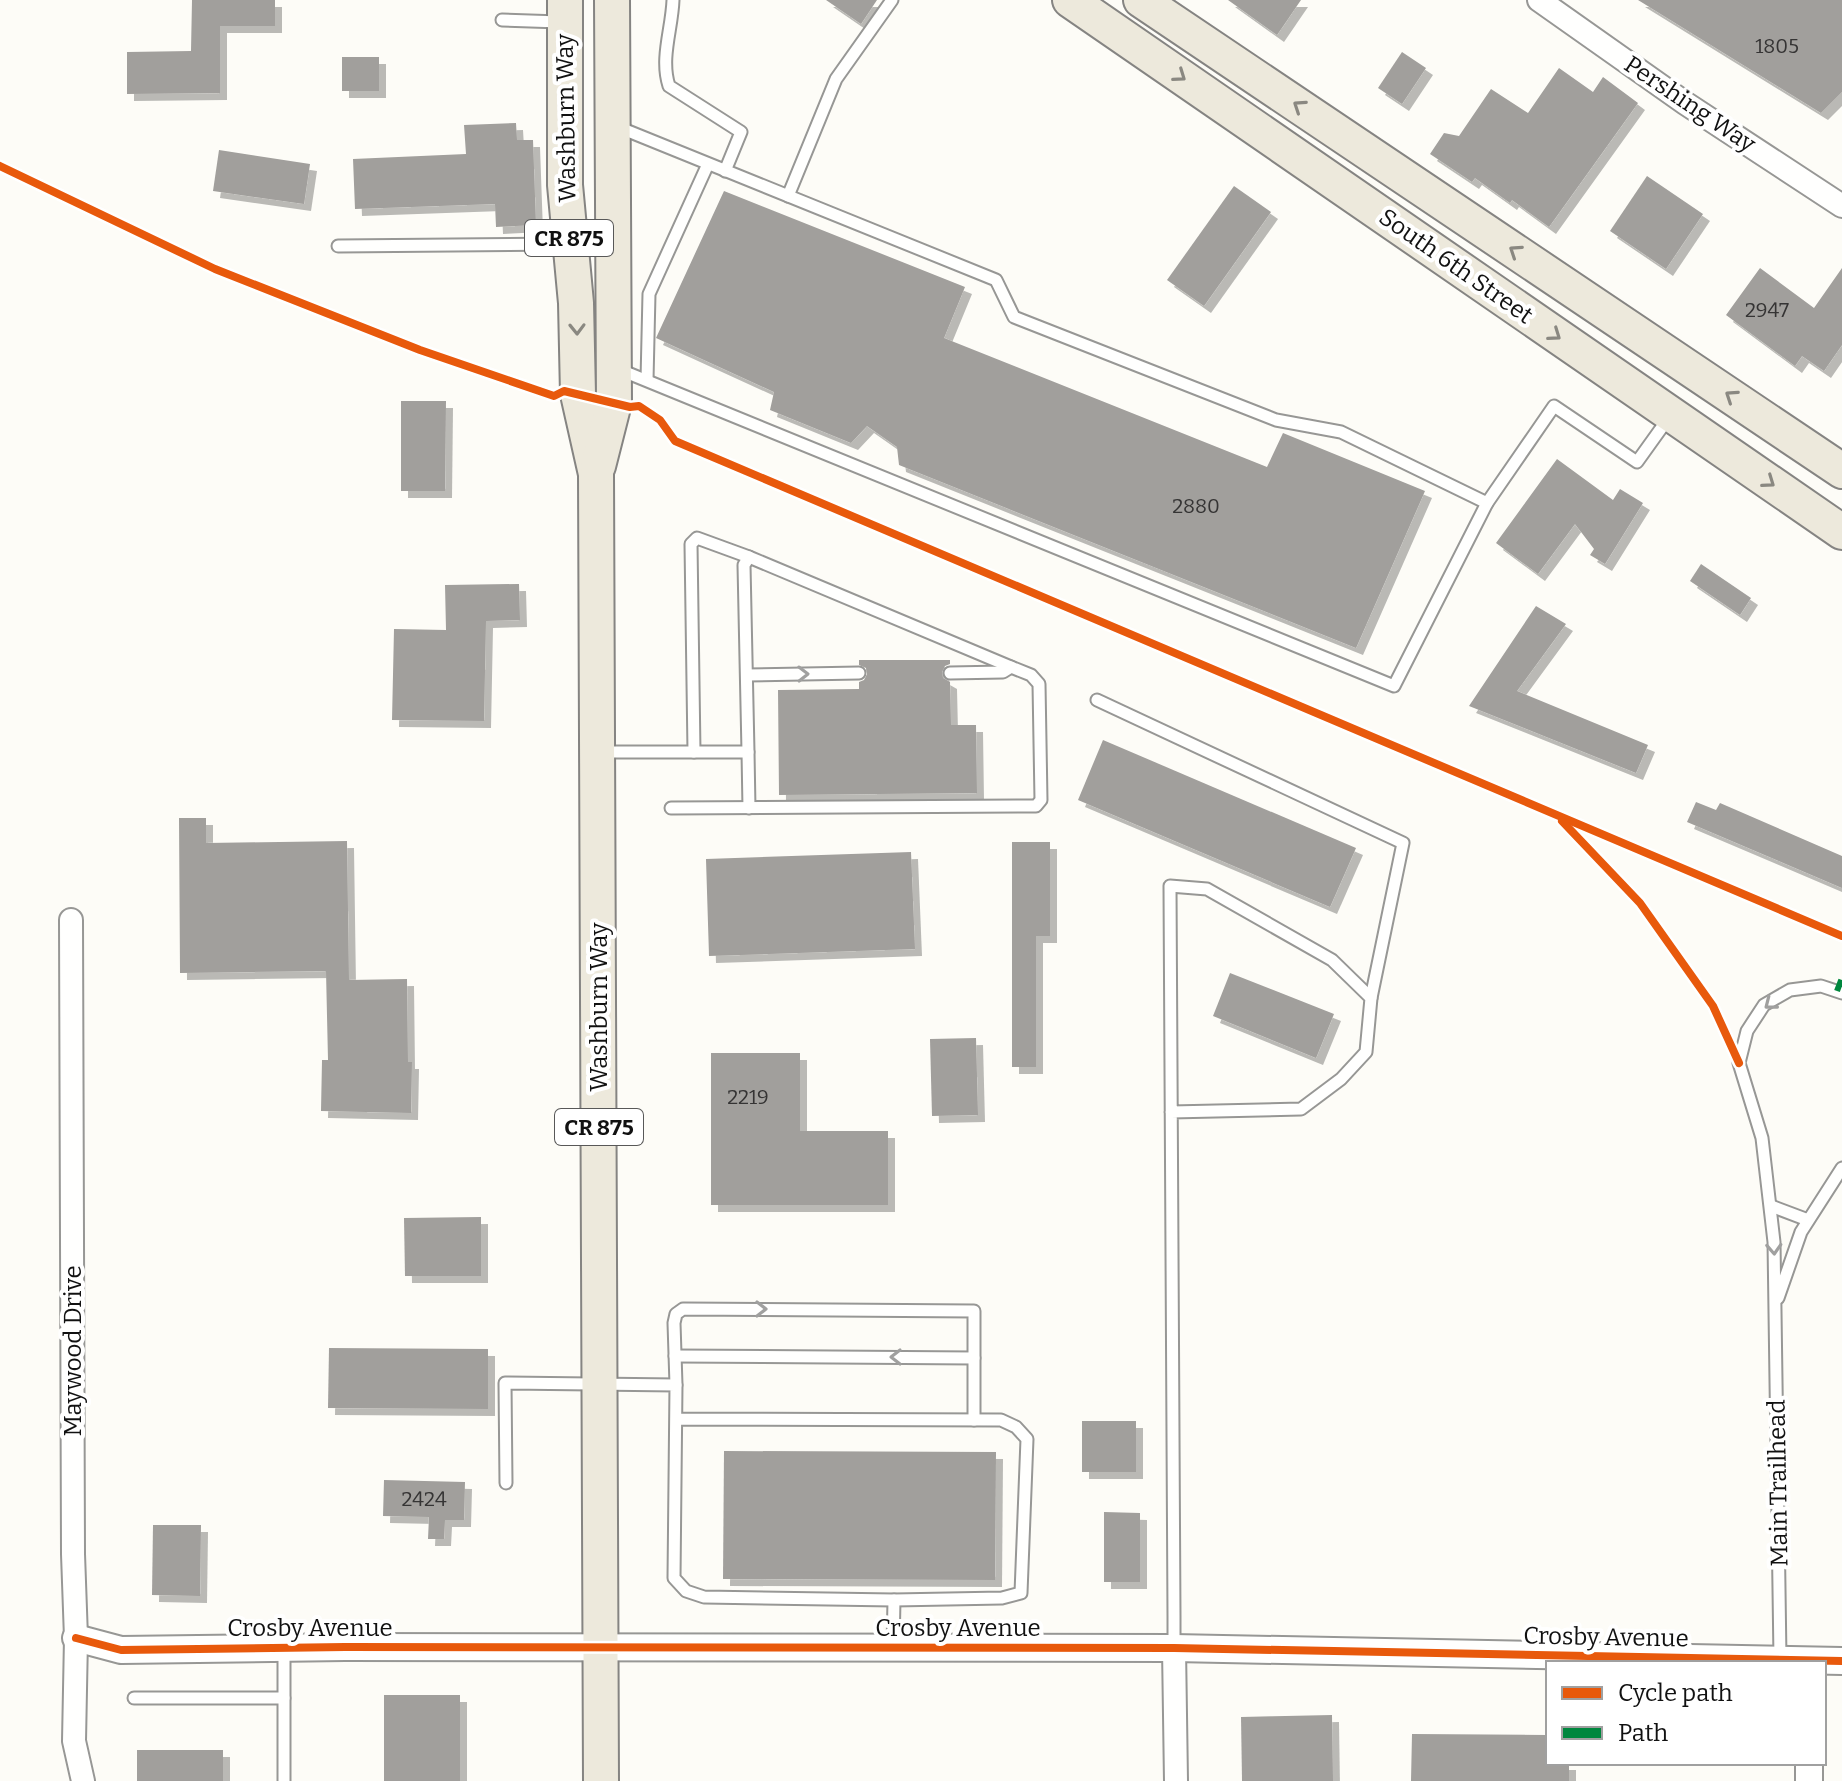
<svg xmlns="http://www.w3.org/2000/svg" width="1842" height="1781" viewBox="0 0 1842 1781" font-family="Bitter,serif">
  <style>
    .building { fill: #a19f9c; filter: url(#shadow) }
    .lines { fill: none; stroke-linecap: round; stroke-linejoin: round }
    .service-casing { stroke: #979795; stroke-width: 15 }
    .minor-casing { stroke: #979795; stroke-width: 26 }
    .tertiary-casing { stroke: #979795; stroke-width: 30 }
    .primary-casing { stroke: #858482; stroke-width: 38 }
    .service { stroke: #fffffe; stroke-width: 11 }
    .minor { stroke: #fffffe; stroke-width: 22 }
    .tertiary { stroke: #fffffe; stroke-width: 26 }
    .primary { stroke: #ede9dc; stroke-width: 34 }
    .quiet { stroke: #00873e; stroke-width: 6; stroke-dasharray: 12 6; stroke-linecap: butt }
    .cycleway-casing { stroke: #fff; stroke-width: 13 }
    .cycleway { stroke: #e8590c; stroke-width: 8 }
    .oneway { stroke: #8a8881 }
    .oneway2 { stroke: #a0a09f }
    .labels { text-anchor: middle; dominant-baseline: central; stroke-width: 8; stroke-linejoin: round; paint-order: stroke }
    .number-label { font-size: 20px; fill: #353434 }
    .shield { fill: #fff; stroke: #585858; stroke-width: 2 }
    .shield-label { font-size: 22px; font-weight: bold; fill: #111 }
    .street-label { font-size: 24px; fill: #111; stroke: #fff }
  </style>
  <defs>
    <filter id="shadow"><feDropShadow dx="7" dy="7" stdDeviation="0" flood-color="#0004"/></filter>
  </defs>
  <rect width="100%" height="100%" fill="#fdfcf7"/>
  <g class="building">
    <path d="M192,0H275V26H220V93L127,94V52L191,51Z"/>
    <path d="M826,0H877L861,24Z"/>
    <path d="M1228,0H1301L1277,35Z"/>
    <path d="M1638,0H1842V92L1821,113Z"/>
    <path d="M1402,52L1426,68L1402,104L1378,88Z"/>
    <rect x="342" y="57" width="37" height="34"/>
    <path d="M1559,68L1593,92L1603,77L1638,103L1549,227L1512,200L1510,203L1475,178L1472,182L1430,154L1444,133L1459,136L1491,89L1528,113Z"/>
    <path d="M516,123L517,140H533L536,225L496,227L495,204L355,209L353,159L466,154L464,125Z"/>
    <path d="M219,150L310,164L304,204L213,191Z"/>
    <path d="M1647,176L1703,214L1666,269L1610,231Z"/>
    <path d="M1234,186L1271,212L1204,306L1167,280Z"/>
    <path d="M724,191L965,287L944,338L1267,467L1283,433L1425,491L1356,648L899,465L897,447L867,426L851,443L770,410L774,392L656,338Z"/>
    <path d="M1760,268L1814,308L1842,268V345L1824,371L1802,356L1795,366L1726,315Z"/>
    <path d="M401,401H446L445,491H401Z"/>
    <path d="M1557,459L1613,500L1620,489L1643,503L1605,564L1590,555L1594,549L1575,524L1538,574L1496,543Z"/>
    <path d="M1701,564L1751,598L1740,615L1690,581Z"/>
    <path d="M519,584L520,620L486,621L484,721L392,720L394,629L446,630L445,585Z"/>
    <path d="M1536,606L1566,624L1517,691L1648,745L1636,773L1469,706Z"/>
    <path d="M859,660H950V664L945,666L942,672L943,678L950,682L951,725H976L977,793L779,795L778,690L859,689V682L864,680L867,674L866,668L859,665Z"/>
    <path d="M1103,740L1356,848L1330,907L1078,800Z"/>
    <path d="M1696,802L1716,810L1720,803L1842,856V888L1687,822Z"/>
    <path d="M179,818H206V843L347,841L349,980L407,979L408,1062H412L411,1113L321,1111L322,1060H328L326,971L180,973Z"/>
    <path d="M1012,842H1050V936H1036V1067H1012Z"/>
    <path d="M911,852L915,949L709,956L706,859Z"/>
    <path d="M1230,973L1334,1014L1316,1058L1213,1016Z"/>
    <path d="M976,1038L978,1115L932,1116L930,1039Z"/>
    <path d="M711,1053H800V1131H888V1205H711Z"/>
    <path d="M481,1217V1276H405L404,1218Z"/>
    <path d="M329,1348L488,1349V1409L328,1408Z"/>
    <rect x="1082" y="1421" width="54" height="51"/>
    <path d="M724,1451L996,1452L995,1580L723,1579Z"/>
    <path d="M384,1480L465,1482L464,1520H445L444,1539H428L429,1517L383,1516Z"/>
    <path d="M1104,1512L1140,1513V1582H1104Z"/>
    <path d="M153,1525H201L200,1596L152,1595Z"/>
    <rect x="384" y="1695" width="76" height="86"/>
    <path d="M1332,1715L1333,1781H1242L1241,1717Z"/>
    <path d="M1412,1734L1548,1735V1763H1569V1781H1411Z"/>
    <rect x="137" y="1750" width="86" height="31"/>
  </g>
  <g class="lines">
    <g class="service-casing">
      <g id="service">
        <path d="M673,0C672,29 660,58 669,86L741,132L725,171"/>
        <path d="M502,20L560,22"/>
        <path d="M618,127L996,280L1014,317L1019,319L1276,420L1341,432L1487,503L1554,406L1637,462L1670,416"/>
        <path d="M788,196L836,79L892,0"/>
        <path d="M338,246L565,244"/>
        <path d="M618,369L1394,686L1487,503"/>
        <path d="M647,380L649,294L708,164"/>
        <path d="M950,673L1003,672L1011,667"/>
        <path d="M747,675L859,673"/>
        <path d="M1097,700L1403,843L1371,998"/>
        <path d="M602,752H748L749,808"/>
        <path d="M748,752L744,565L749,557"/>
        <path d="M671,808L1036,806L1041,800L1039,684L1031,675L1011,667L749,557L697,538L691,544L694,752"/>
        <path d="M1171,1112L1301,1109L1341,1079L1366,1052L1371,998L1332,960L1207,889L1170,886L1174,1616V1648"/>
        <path d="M1771,1206L1808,1220"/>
        <path d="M1778,1298L1801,1232L1842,1168"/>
        <path d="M675,1356L974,1358"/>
        <path d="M676,1385L674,1323L676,1314L683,1309L974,1311V1420"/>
        <path d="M506,1483L505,1383L676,1385L674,1578L686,1591L704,1597L894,1600L1002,1598L1021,1593L1027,1439L1016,1427L1001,1420L676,1419"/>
        <path d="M893,1648L894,1600"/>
        <path d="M284,1649V1781"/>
        <path d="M1780,1658L1774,1242L1762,1138L1739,1063L1747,1031L1764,1005L1790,990L1821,986L1842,993"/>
        <path d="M134,1698H284"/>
      </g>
    </g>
    <g class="minor-casing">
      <g id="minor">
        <path d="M1539,0L1685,103L1842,206"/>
        <path d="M71,920L73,1554L76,1638L74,1741L83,1781"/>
        <path d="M1174,1648L1176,1781"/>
      </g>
    </g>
    <g class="tertiary-casing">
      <g id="tertiary">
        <path d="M76,1638L121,1650L345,1647L1174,1648L1842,1661"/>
        <path d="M1809,1763V1781"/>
      </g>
    </g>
    <g class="primary-casing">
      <g id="primary">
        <path d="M565,0V185L576,303L578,394L596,474L601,1781"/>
        <path d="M1070,0L1842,532"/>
        <path d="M1141,0L1842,471"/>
        <path d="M598,466L614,403L612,0"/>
      </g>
    </g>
    <use href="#service" class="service"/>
    <use href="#minor" class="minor"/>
    <use href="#tertiary" class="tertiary"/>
    <use href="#primary" class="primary"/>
    <path class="quiet" d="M1837,991L1842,978"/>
    <g class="cycleway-casing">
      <g id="cycleway">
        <path d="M0,166L215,269L420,350L554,396L564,391L630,407L639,406L660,420L675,441L1842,936"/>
        <path d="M1562,821L1640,903L1713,1006L1739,1063"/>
        <path d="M76,1638L121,1650L345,1647L1174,1648L1842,1661"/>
      </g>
    </g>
    <use href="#cycleway" class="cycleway"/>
  </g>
  <defs><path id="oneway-chevron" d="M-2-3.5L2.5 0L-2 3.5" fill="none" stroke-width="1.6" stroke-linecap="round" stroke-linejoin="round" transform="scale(2)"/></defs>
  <g class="oneway">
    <use href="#oneway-chevron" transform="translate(1180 76) rotate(35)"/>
    <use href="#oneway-chevron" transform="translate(1299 106) rotate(-146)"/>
    <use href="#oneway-chevron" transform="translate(1515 251) rotate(-146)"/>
    <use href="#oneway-chevron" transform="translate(577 329) rotate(89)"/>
    <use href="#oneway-chevron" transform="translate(1555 335) rotate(35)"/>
    <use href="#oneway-chevron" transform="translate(1731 396) rotate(-146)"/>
    <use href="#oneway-chevron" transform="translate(1769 482) rotate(35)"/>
  </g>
  <g class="oneway2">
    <use href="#oneway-chevron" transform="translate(803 674) rotate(-1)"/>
    <use href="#oneway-chevron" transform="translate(1770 1004) rotate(142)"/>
    <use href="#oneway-chevron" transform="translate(1774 1249) rotate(87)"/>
    <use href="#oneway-chevron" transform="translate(761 1309)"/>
    <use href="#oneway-chevron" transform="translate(896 1357) rotate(-180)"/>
  </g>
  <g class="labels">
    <g class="number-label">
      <text x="1777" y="46">1805</text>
      <text x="1767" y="310">2947</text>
      <text x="1196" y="506">2880</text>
      <text x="748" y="1097">2219</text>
      <text x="424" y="1499">2424</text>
    </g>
    <g class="shield">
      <rect x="525" y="220" width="88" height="36" rx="6"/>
      <rect x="555" y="1109" width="88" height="36" rx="6"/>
    </g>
    <g class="shield-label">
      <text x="569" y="238">CR 875</text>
      <text x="599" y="1127">CR 875</text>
    </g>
    <g class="street-label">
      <text transform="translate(1690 104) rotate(34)">Pershing Way</text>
      <text transform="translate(566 118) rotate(-91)">Washburn Way</text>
      <text transform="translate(1456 266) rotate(35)">South 6th Street</text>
      <text transform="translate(599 1007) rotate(-90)">Washburn Way</text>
      <text transform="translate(73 1351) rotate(-90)">Maywood Drive</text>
      <text transform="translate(1778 1483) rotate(-91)">Main Trailhead</text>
      <text x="310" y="1628">Crosby Avenue</text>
      <text x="958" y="1628">Crosby Avenue</text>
      <text transform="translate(1606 1637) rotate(1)">Crosby Avenue</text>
    </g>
  </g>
  <rect x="1546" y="1661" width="280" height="104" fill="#ffffff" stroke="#a0a0a0" stroke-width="2"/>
  <rect x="1562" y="1687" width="40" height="12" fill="#e8590c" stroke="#a0a0a0" stroke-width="2"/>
  <text x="1618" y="1701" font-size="24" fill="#111111">Cycle path</text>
  <rect x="1562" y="1727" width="40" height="12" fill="#00873e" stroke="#a0a0a0" stroke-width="2"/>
  <text x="1618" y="1741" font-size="24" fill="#111111">Path</text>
</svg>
